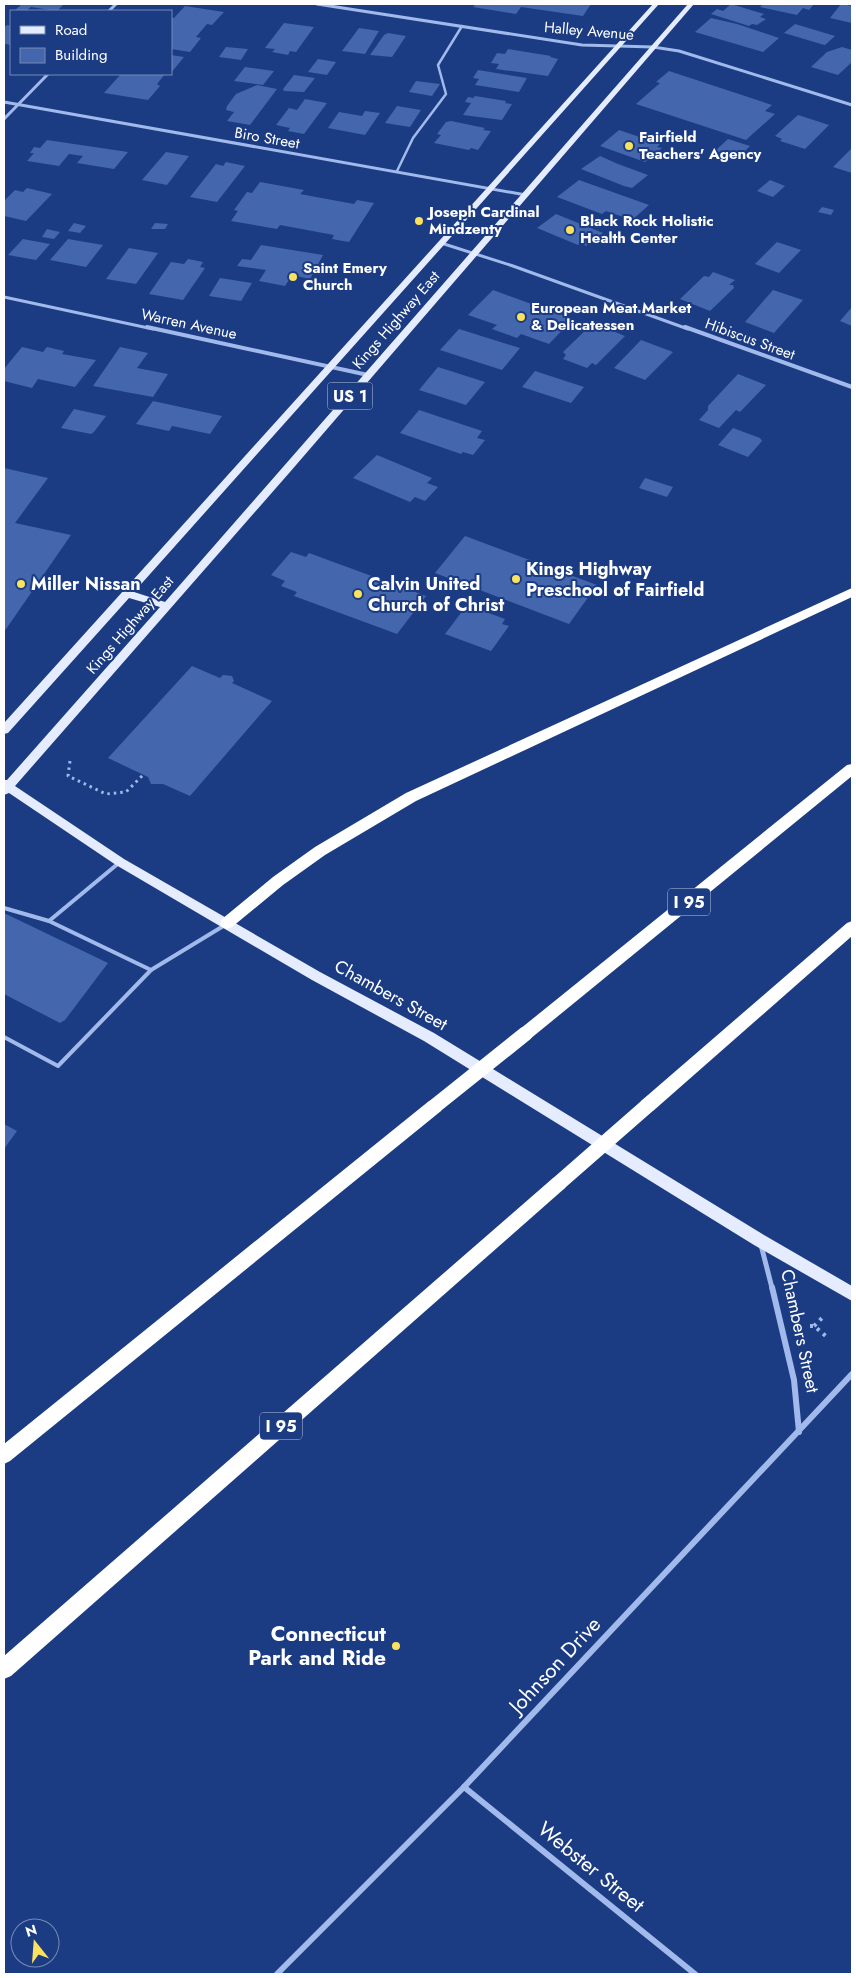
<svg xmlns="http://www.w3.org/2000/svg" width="856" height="1978" viewBox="0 0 856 1978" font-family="Jost,sans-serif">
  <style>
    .building { fill: #4466ad }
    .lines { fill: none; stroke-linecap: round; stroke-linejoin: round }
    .path-far1 { stroke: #a1b9eb; stroke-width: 3; stroke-dasharray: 2.5 4; stroke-linecap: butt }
    .path { stroke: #a1b9eb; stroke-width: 4; stroke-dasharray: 3 5; stroke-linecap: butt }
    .lane-far1 { stroke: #a1b9eb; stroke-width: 2.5 }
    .lane { stroke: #a1b9eb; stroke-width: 4 }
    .street-far3 { stroke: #a1b9eb; stroke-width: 3 }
    .street-far2 { stroke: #a1b9eb; stroke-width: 4 }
    .street-far1 { stroke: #a1b9eb; stroke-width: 5 }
    .street { stroke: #a1b9eb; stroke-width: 6 }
    .primary { fill: #e5ecff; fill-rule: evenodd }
    .highway { fill: #fff; fill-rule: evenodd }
    .highway-bridge { stroke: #fff; stroke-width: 15 }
    .poi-dot { fill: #fce15e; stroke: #1b3c83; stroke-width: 2 }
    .labels { text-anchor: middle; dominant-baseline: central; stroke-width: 4; stroke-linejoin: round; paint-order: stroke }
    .far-street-label { font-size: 15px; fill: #fff; stroke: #1b3c83 }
    .far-poi-label { font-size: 15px; font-weight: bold; fill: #fff; stroke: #1b3c83; text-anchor: start }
    .shield { fill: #1b3c83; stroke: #bbc4da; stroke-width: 1 }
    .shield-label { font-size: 16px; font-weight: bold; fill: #fff }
    .poi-label { font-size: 18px; font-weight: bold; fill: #fff; stroke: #1b3c83; text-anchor: start }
    .street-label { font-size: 18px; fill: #fff; stroke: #1b3c83 }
    .near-poi-label { font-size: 21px; font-weight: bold; fill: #fff; stroke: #1b3c83; text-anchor: end }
    .near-street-label { font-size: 21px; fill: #fff; stroke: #1b3c83 }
  </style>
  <rect width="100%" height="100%" fill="#1b3c83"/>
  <g class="building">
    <path d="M22,4H69L63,5L57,11L31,7L26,11H14Z"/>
    <path d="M476,4H591L583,16L521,7L516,14L473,7Z"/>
    <path d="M731,4L764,14L760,17L766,19L757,25L752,24L749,26L711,14L717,9L723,11Z"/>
    <path d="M763,4H814L809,10L803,8L797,15L760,7Z"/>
    <path d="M841,4L852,6V23L830,18Z"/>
    <path d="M185,6L224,12L212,25L207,24L196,37L201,38L190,52L171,49V18H174Z"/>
    <path d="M711,18L737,24L779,38L763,52L695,32Z"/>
    <path d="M284,23L314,27L296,52L290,51L288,55L272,52L275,49L265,48Z"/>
    <path d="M795,24L835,36L825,45L821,44L784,33Z"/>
    <path d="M7,25L11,26V45L6,44L4,45V27Z"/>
    <path d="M359,28L379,31L365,54L342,51Z"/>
    <path d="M388,33L406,36L392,57L370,55L384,35Z"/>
    <path d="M226,47L248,49L241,60L219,57Z"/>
    <path d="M842,47L852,50V62L838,75L811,67L827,52Z"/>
    <path d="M508,49L551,56L550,57L558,59L548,76L496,69L499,64L491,63L497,53L505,54Z"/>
    <path d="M171,55L184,57L171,73Z"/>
    <path d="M318,59L336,62L327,75L308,72Z"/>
    <path d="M245,67L274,71L263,85L234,81Z"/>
    <path d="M478,70L527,78L519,92L475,85L479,79L473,78Z"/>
    <path d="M669,71L772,105L765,111L775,114L746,140L636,104L660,83L656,82Z"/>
    <path d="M121,74H165L157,84L160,86L148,100L104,93Z"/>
    <path d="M294,75L315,78L304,92L284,91L283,89Z"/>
    <path d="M416,81L440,84L432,96L409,92Z"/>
    <path d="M257,85L277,89L250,125L227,121L234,112L226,110L227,106L236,94Z"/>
    <path d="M475,96L506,101L505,103L512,104L502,120L463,115L471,103L465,102L468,97L473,98Z"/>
    <path d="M305,99L327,103L304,134L288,131L290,128L276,125L289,108L297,110Z"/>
    <path d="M397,106L421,110L410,127L385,123Z"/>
    <path d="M365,111L380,113L365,135L328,128L339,112L362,116Z"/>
    <path d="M798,115L829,125L805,149L780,141L782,139L775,136Z"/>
    <path d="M451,121L485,128L483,130L491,131L478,150L471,148L469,150L434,143L441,135L437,134L446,122Z"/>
    <path d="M619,130L660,144L657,147L662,148L645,162L600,146Z"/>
    <path d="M728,139L750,146L738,158L715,151Z"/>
    <path d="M47,140L128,152L114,169L77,163L83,156L69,154L59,166L27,161L34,153H30L34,147L40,148Z"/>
    <path d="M852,148V173L833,167Z"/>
    <path d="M166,152L189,156L167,185L142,180Z"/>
    <path d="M600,156L618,164L648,175L632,188L624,186L581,169Z"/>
    <path d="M226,162L245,166L217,202L190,197L216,164L223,166Z"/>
    <path d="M579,180L649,205L632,220L606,211L602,214L557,197Z"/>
    <path d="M770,180L785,186L773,197L757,191Z"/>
    <path d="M260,182L304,190L300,194L354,204L357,200L374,203L349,242L332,239L334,235L280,225L277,229L231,221L238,211L234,210L247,192L252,193Z"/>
    <path d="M27,188L52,194L26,221L4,216V201L15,190L23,192Z"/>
    <path d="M822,207L834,210L831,215L818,212Z"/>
    <path d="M556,214L603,233L586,246L580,243L578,245L537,228Z"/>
    <path d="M74,223L86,226L80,233L68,231Z"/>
    <path d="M155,223L168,224L165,229H151Z"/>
    <path d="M47,229L60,232L54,239L42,237Z"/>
    <path d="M23,239L50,244L36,260L8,255Z"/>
    <path d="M68,239L103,245L86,267L50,260Z"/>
    <path d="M777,242L801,250L779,273L755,264Z"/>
    <path d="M261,245L323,255L310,279L292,275L285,286L259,281L266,270L237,266L242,259L251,260Z"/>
    <path d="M129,248L158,253L136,284L106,279Z"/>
    <path d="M188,259L203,262L200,267L205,268L183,300L149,294L171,262L184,264Z"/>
    <path d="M713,272L735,280L729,285H733L734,288L710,311L680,299L704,276L709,277Z"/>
    <path d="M220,278L252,283L241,301L209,296Z"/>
    <path d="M493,290L573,319L549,344L521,334L517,338L492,329L497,325L468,315Z"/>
    <path d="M773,290L803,300L774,333L745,322Z"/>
    <path d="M852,307V326L840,321Z"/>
    <path d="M593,323L625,336L596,365L592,363L587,368L563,359L566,355L563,352Z"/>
    <path d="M459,329L520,348L502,370L440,350Z"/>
    <path d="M641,340L673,352L645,380L614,368Z"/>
    <path d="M22,347L43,352L47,347L64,351L62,354L96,360L75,387L38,379L32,388L4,381V369Z"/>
    <path d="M120,347L148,353L137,368L168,374L153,397L93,386Z"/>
    <path d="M438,367L485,382L466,405L419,390Z"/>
    <path d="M535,371L584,387L571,403L522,387Z"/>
    <path d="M738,374L766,385L740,412L736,410L719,428L699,420L708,410V406Z"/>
    <path d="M153,401L222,416L210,434L172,426L169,431L136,424Z"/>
    <path d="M74,409L106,416L94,432L91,434L61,428Z"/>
    <path d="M419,410L482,431L477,438L485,440L473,455L463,452L461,454L400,433Z"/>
    <path d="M733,428L760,438L762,441L748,457L718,445Z"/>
    <path d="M377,455L432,478L427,483L438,487L425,501L415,497L410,502L353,478Z"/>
    <path d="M4,468L48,478L15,523L71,535L4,632Z"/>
    <path d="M645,478L673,487L667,497L639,488Z"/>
    <path d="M465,536L597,585L569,624L435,573Z"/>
    <path d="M291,552L306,557L309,553L426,596L397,634L294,596L297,592L281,586L285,581L271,575Z"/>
    <path d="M467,605L505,619L502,624L509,626L491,651L445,634Z"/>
    <path d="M192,666L220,678L223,675L232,676L234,681L232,683L272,701L190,796L163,784H151L148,777L108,758Z"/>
    <path d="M4,913L108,963L65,1020L60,1023L4,994Z"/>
    <path d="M4,1124L17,1131L4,1149Z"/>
  </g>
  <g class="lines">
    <path class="path-far1" d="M70,761L68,776L106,794L126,792L143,775"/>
    <g class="path">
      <path d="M810,1326H814L828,1338"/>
      <path d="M814,1326L825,1315"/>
    </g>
    <path class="lane-far1" d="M397,171L413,138L446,94L438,65L462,26"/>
    <g class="lane">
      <path d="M4,908L49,921L151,970L58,1066L4,1037"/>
      <path d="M49,921L120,862"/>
      <path d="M151,970L225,925"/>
    </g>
    <g class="street-far3">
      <path d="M317,4L582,45L653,47L679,51L852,105"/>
      <path d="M109,11L116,4"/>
      <path d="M4,102L526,195"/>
      <path d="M4,119L48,74"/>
      <path d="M441,243L513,266L688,329"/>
      <path d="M4,297L153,329"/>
    </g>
    <g class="street-far2">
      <path d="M147,327L368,375"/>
      <path d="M685,327L852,387"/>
    </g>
    <path class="street-far1" d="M761,1245L772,1288"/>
    <g class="street">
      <path d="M772,1287L794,1380L799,1432"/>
      <path d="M464,1787L695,1974"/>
      <path d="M277,1974L464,1787L852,1374"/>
    </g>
    <path class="primary" d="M653,4H659L134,592L165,602L688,4H694L290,472L15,786L124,859L320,972L434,1033L764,1235L852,1286V1301L754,1245L424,1041L312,980L116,865L9,793L4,795V780H7L160,607L129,598L8,733L4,734V723Z"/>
    <g class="highway">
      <path d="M852,588V597L416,801L325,855L283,885L232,927L227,929L222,927L220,923L222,919L273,877L315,847L406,793Z"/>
      <path d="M852,764V776L530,1039L525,1041L520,1039L517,1034L520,1029L847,765Z"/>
      <path d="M852,921V936L653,1111L647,1113L641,1111L639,1106L641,1101L847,923Z"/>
      <path d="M435,1099L441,1101L443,1106L441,1111L10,1461L4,1464V1444L429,1101Z"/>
      <path d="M559,1175L565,1178L567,1183L565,1188L11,1676L4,1679V1656L553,1178Z"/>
    </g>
    <g class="highway-bridge">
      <path d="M435,1106L525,1034"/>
      <path d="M559,1183L647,1106"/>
    </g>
  </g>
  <g class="poi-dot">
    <circle cx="629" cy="146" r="5"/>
    <circle cx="419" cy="221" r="5"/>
    <circle cx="570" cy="230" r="5"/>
    <circle cx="293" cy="277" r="5"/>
    <circle cx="521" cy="317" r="5"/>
    <circle cx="516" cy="579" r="5"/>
    <circle cx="21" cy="584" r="5"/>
    <circle cx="358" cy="594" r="5"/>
    <circle cx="396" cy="1646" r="5"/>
  </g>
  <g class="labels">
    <g class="far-street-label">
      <text transform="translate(589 31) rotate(5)">Halley Avenue</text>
      <text transform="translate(267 138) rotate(10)">Biro Street</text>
      <text transform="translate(396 320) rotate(-49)">Kings Highway East</text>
      <text transform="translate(189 324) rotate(12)">Warren Avenue</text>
      <text transform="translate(750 339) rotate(20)">Hibiscus Street</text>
      <text transform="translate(130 625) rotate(-49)">Kings Highway East</text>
    </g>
    <g class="far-poi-label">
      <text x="639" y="137">Fairfield<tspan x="639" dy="17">Teachers' Agency</tspan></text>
      <text x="429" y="212">Joseph Cardinal<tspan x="429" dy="17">Mindzenty</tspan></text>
      <text x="580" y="221">Black Rock Holistic<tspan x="580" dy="17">Health Center</tspan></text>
      <text x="303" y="268">Saint Emery<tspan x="303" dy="17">Church</tspan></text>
      <text x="531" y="308">European Meat Market<tspan x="531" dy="17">&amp; Delicatessen</tspan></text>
    </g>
    <g class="shield">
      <rect x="327.5" y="382.5" width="45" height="27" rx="4"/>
      <rect x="668" y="888.5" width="42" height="27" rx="4"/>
      <rect x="260" y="1412.5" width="42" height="27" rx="4"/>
    </g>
    <g class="shield-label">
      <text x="350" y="396">US 1</text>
      <text x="689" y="902">I 95</text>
      <text x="281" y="1426">I 95</text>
    </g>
    <g class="poi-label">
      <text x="526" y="569">Kings Highway<tspan x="526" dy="21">Preschool of Fairfield</tspan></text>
      <text x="31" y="584">Miller Nissan</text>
      <text x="368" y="584">Calvin United<tspan x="368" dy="21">Church of Christ</tspan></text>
    </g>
    <g class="street-label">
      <text transform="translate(391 995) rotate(29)">Chambers Street</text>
      <text transform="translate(800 1331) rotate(78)">Chambers Street</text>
    </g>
    <g class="near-poi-label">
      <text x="386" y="1634">Connecticut<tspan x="386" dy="24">Park and Ride</tspan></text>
    </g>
    <g class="near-street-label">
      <text transform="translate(555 1665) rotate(-47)">Johnson Drive</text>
      <text transform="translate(591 1867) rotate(39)">Webster Street</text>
    </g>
  </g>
  <rect width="856" height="1978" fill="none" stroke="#ffffff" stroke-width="10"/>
  <rect x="10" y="10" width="162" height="65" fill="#1b3c83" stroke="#768ab5"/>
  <rect x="20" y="26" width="25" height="8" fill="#e5ecff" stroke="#768ab5"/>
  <text x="55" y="35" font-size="15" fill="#ffffff">Road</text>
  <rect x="20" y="48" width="25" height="15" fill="#4466ad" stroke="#768ab5"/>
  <text x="55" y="60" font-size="15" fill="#ffffff">Building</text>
  <g transform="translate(35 1943) rotate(343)"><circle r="24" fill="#1b3c83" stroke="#768ab5"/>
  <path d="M0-4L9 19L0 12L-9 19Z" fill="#fce15e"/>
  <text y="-8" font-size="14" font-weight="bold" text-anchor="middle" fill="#ffffff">N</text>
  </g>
</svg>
